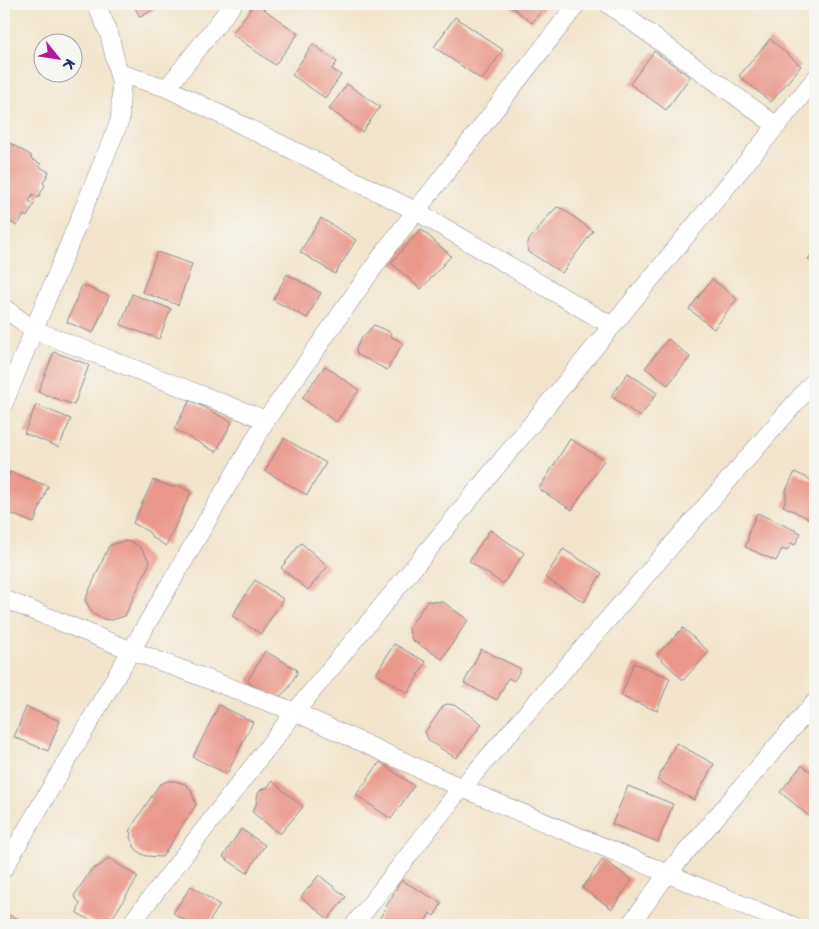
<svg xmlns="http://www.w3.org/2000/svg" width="819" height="929" viewBox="0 0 819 929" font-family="'Shantell Sans',sans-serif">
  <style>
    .building { fill: #ea988a }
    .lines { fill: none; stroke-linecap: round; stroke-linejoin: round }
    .minor-casing { stroke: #868a95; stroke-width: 19 }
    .minor { stroke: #fff; stroke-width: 18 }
  </style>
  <rect width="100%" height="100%" fill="#f6f6f2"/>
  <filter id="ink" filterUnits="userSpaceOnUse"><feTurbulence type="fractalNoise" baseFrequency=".02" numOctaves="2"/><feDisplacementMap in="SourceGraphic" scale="10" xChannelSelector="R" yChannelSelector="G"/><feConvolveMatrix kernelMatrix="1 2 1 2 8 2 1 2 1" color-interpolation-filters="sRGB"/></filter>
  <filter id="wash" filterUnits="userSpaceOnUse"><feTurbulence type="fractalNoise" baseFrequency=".0096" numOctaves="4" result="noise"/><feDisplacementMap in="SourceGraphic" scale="20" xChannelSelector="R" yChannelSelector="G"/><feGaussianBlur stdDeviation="1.12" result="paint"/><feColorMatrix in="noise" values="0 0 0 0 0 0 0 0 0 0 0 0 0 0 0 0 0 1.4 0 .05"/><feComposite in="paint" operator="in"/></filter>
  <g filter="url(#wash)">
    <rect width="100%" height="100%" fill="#f2e4cc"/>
    <g id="blocks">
      <g class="building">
        <path d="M133,4H164L140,17Z"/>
        <path d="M254,4H257L298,34L275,65L232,34Z"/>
        <path d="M508,4H547L532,23Z"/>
        <path d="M455,17L503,50L482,80L434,47Z"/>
        <path d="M770,39L801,66L771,102L739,76Z"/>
        <path d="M313,44L337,62L332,69L341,75L325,98L292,75Z"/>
        <path d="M654,51L690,77L666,110L630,84Z"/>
        <path d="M347,84L380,107L362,132L329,109Z"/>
        <path d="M8,142L32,156L30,158L41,164L40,167L49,172L43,183L45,185L38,198L33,194L29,201L34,204L27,217L24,215L17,226L10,222L8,225L4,222V151Z"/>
        <path d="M557,207L563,209L593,231L562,273L529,252L527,245L529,240L550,214Z"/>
        <path d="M321,218L356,240L335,274L300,252Z"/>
        <path d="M421,229L451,256L421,289L391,263Z"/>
        <path d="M815,249V264L808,259Z"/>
        <path d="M157,252L192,264L178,305L142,292Z"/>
        <path d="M287,274L321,293L307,318L273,300Z"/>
        <path d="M712,279L737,299L714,329L689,309Z"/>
        <path d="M82,285L109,296L93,333L67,322Z"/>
        <path d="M132,294L171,309L159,339L121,325Z"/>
        <path d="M374,325L390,332L392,337L403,343L387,370L357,354L356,349L360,340Z"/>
        <path d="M668,339L690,357L668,385L645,368Z"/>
        <path d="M54,352L89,365L74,405L38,392Z"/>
        <path d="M325,366L359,390L336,422L302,398Z"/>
        <path d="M628,373L657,393L640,417L611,396Z"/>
        <path d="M190,400L232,422L216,452L174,429Z"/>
        <path d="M36,405L71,419L59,447L24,433Z"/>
        <path d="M284,438L326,463L307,495L265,471Z"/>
        <path d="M570,439L604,460L572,510L539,489Z"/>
        <path d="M10,472L48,486L34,523L4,511V488Z"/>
        <path d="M795,472L815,482V517L814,521L783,506L786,499V490Z"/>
        <path d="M153,480L172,487L180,486L191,492L166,546L152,537L149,532L133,523Z"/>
        <path d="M757,513L801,533L795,545L791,543L787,551L782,549L776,561L745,547L748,540L749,531Z"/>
        <path d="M490,530L524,553L503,584L469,561Z"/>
        <path d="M123,541L132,542L141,548L150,562L125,616L112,620L103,619L93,614L85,600L109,546Z"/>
        <path d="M301,543L328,566L308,590L281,568Z"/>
        <path d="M563,549L602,573L584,602L545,578Z"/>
        <path d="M255,580L283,599L261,634L232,616Z"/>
        <path d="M427,601L443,602L468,620L442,659L412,640L410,634L409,628Z"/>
        <path d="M683,628L709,652L683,680L657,655Z"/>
        <path d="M394,644L426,662L408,693L376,674Z"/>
        <path d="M481,649L521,669L514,681L508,678L497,700L464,683Z"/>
        <path d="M265,651L296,669L297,673L288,689L280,696L274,697L250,684L248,680Z"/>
        <path d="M634,663L670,678L657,711L621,696Z"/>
        <path d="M448,704L457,706L482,724L456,758L429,741L425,732L444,705Z"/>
        <path d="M219,705L253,722L227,774L193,757Z"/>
        <path d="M26,707L60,721L48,751L14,737Z"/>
        <path d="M676,743L714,764L694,800L657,780Z"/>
        <path d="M380,762L414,786L391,819L356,795Z"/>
        <path d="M802,765L815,775V810L810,817L780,792Z"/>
        <path d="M167,781H175L185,784L191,790L196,805L162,857L146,856L140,853L135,848L130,837L131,833L129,831L159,785Z"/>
        <path d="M272,781L303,807L280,834L252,812L256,805L258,793L262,789L267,788Z"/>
        <path d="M628,786L673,804L658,842L612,824Z"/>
        <path d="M241,829L265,845L247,873L223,857Z"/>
        <path d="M109,858L138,877L108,925H99L77,913L80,903L74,896L91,870L101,865Z"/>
        <path d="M603,859L632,880L612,909L582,888Z"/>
        <path d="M319,875L346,897L328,919L301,897Z"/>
        <path d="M401,880L442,903L434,916L430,913L423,925H376Z"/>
        <path d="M191,886L220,905L207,925H192L173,913Z"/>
        <path d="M4,913L21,920L18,925H4Z"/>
      </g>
    </g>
  </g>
  <g filter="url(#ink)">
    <use href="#blocks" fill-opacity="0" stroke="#868a95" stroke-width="1"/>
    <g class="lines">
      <g class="minor-casing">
        <g id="minor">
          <path d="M608,4L777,126"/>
          <path d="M119,73L167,88L416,211L612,326"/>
          <path d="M167,88L233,4"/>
          <path d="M4,308L34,330L266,420"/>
          <path d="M4,403L120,120L121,84L109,33L96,4"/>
          <path d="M4,599L130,650L295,712L462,788L791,925"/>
          <path d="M4,868L266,420L388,247L577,4"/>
          <path d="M130,925L295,712L815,79"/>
          <path d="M354,925L454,797L815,380"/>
          <path d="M630,925L668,873L815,702"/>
        </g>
      </g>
      <use href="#minor" class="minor"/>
    </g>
  </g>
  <rect width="819" height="929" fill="none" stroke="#f6f6f2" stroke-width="20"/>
  <g transform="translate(58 58) rotate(120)"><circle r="24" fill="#f6f6f2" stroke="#9ea6b7"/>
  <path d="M0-4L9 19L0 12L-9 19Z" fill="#b5179e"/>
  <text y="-8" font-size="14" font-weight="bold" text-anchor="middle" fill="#1b2f5e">K</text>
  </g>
</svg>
